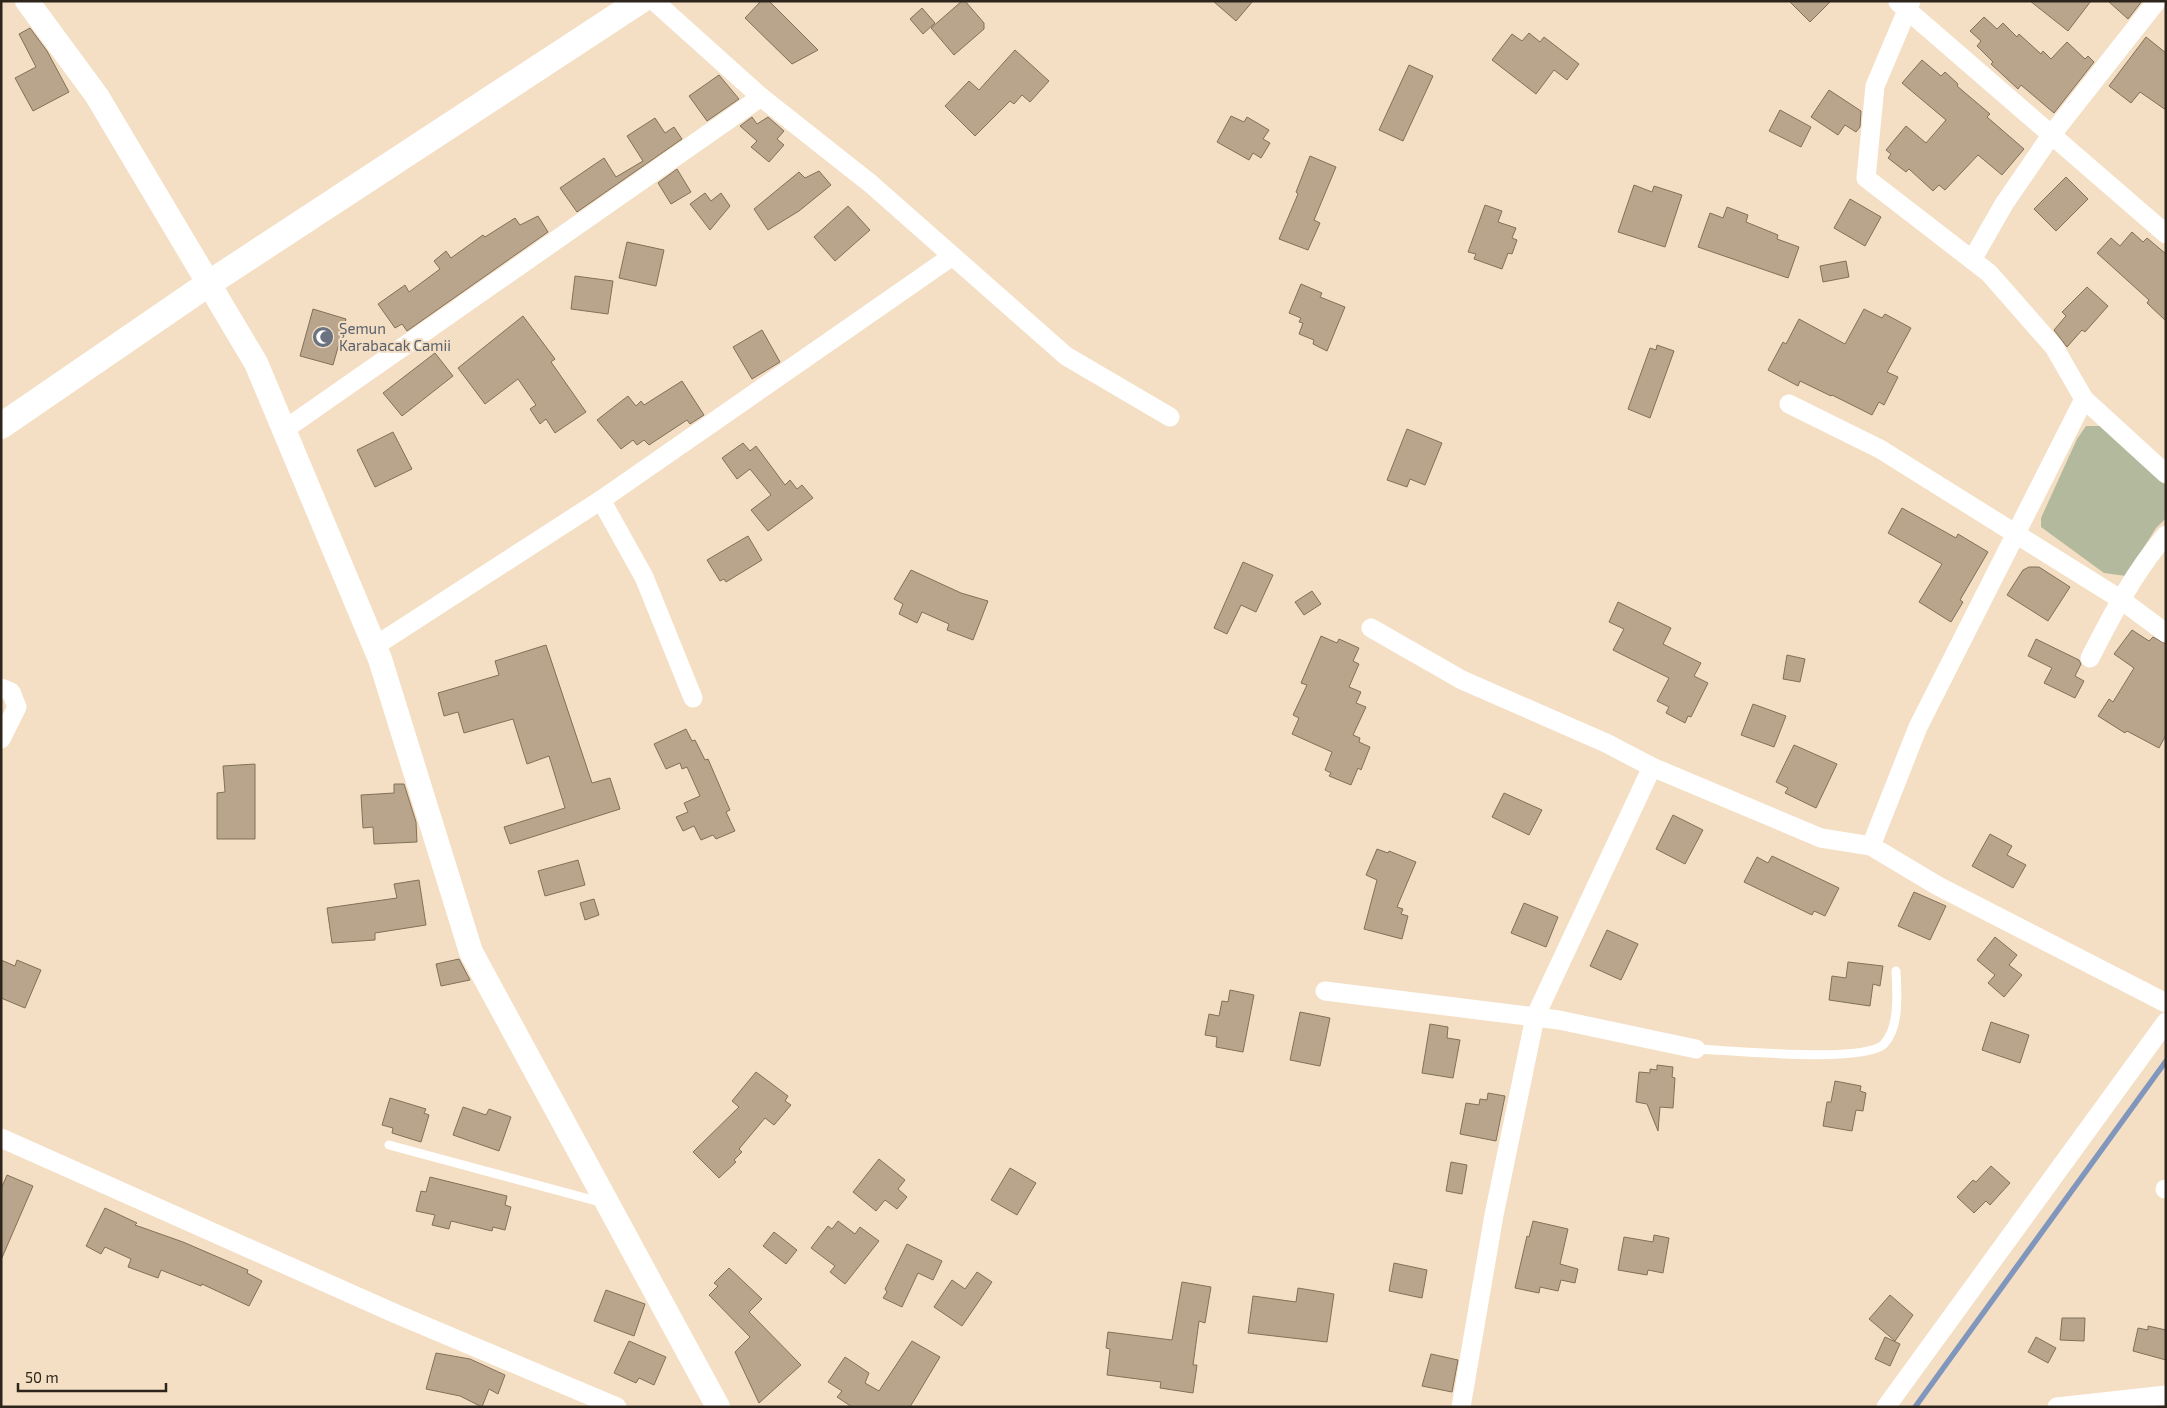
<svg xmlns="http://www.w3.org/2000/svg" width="2167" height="1408" viewBox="0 0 2167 1408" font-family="'Exo 2',sans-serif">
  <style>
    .green { fill: #b2b99c }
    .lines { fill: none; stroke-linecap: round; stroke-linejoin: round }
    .stream { stroke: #8196bc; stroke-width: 5.5 }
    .building { fill: #b9a58c; stroke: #827058 }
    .service { stroke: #fff; stroke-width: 9 }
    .minor { stroke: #fff; stroke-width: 19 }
    .tertiary { stroke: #fff; stroke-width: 24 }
    .secondary { stroke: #fff; stroke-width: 26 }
    .labels { text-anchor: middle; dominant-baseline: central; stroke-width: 4; stroke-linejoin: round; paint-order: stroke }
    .worship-label { font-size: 15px; fill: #5b616d; stroke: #f4dfc4; text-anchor: start }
  </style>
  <rect width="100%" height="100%" fill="#f4dfc4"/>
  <path class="green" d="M2086,426H2100L2166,485V518L2156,528L2126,576L2104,573L2041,527V518L2077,439Z"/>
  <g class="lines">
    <path class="stream" d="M1915,1407L2166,1061"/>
  </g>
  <g class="building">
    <path d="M761,1H769L818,50L792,64L745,18Z"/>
    <path d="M962,1H965L984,23V29L954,55L931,28Z"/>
    <path d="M1213,1H1253L1236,21Z"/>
    <path d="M1789,1H1831L1810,22Z"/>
    <path d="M2030,1H2091L2068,31Z"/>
    <path d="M2108,1H2142L2128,19Z"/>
    <path d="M922,8L935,23L923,34L910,19Z"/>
    <path d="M1984,17L1997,29L2003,23L2017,37L2019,34L2041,54L2043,51L2051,59L2067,42L2085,59L2088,56L2094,62L2054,113L2021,85L2018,89L1991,64L1993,62L1977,46L1981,41L1970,31Z"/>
    <path d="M30,28L47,51L69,92L33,111L15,78L36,67L19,34Z"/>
    <path d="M1529,33L1540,42L1544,37L1579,64L1567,80L1554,70L1536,94L1492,60L1512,34L1522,41Z"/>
    <path d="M2146,37L2166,53V110L2140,92L2131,103L2109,86Z"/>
    <path d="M1015,50L1049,81L1030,102L1022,95L1014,104L1010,101L975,136L945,106L969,81L979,90Z"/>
    <path d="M1922,60L1941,76L1945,72L1958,84L1957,86L1990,114L1987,117L2024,149L2002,175L1978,155L1945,190L1939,185L1933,191L1909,169L1906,172L1888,158L1891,154L1886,150L1906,126L1926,143L1946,120L1902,83Z"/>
    <path d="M1409,65L1433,76L1403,141L1379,130Z"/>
    <path d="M719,75L739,99L707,121L689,96Z"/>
    <path d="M1829,90L1861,111L1860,127L1856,132L1845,125L1838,135L1811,117Z"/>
    <path d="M1780,110L1811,127L1801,147L1769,131Z"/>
    <path d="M1231,116L1244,122L1247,117L1269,130L1263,139L1270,143L1261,158L1253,153L1249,160L1217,142Z"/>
    <path d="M752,117L757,124L768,117L784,131L777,139L784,145L769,162L751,147L757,141L740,126Z"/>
    <path d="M655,118L665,133L674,127L682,139L577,212L560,188L604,158L616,177L643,161L627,136Z"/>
    <path d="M1310,156L1336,167L1314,220L1320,223L1308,250L1279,239L1298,194L1296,192Z"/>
    <path d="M677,169L691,192L671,204L658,183Z"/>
    <path d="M819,171L831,185L799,211L768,230L754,209L799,172L805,178Z"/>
    <path d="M2066,177L2088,199L2056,231L2034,209Z"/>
    <path d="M1634,185L1652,192L1654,186L1682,195L1665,247L1618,232Z"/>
    <path d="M705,193L711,201L721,193L730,206L710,230L690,204Z"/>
    <path d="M1850,199L1881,217L1865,246L1834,228Z"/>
    <path d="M1485,205L1502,211L1498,222L1516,228L1512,238L1517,240L1512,254L1508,253L1502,269L1474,259L1476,254L1468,252Z"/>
    <path d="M848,206L870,230L835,261L814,237Z"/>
    <path d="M1727,207L1748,215L1746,222L1778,235L1777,239L1799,247L1788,278L1698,247L1710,213L1723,218Z"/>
    <path d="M538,216L548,232L407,331L402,324L395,328L378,304L405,285L409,292L440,269L434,261L446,251L451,258L483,235L485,237L515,218L520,225Z"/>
    <path d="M2132,232L2143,242L2147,238L2166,254V321L2147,303L2149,300L2097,253L2111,238L2120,246Z"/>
    <path d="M627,242L664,250L656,286L619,278Z"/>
    <path d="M1846,261L1849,277L1823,282L1820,266Z"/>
    <path d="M575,276L613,281L608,314L571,309Z"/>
    <path d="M1301,284L1322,293L1320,297L1345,307L1327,351L1313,344L1314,340L1299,334L1303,323L1299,322L1301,318L1289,313Z"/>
    <path d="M2087,287L2108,306L2085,332L2082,330L2067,347L2054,330L2066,316L2062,312Z"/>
    <path d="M313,309L346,319L333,365L300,356Z"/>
    <path d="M1864,309L1882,318L1885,314L1911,328L1887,372L1898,377L1884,405L1879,402L1872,415L1832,395L1831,396L1800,381L1798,386L1768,370L1783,342L1786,344L1799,319L1845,344Z"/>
    <path d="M523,316L555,359L551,362L586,412L555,433L546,419L540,424L530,409L536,405L518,379L485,404L458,368Z"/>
    <path d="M762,330L780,362L752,379L733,347Z"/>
    <path d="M1657,345L1674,351L1650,418L1628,409L1650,348L1656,350Z"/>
    <path d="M435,353L453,376L402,416L383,393Z"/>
    <path d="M682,381L704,415L690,424L687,420L649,445L644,440L637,445L633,440L621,449L597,420L628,396L636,406L641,401L644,405Z"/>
    <path d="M1407,429L1442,443L1425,485L1410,479L1407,487L1387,480Z"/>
    <path d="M393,432L412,469L375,487L357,450Z"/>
    <path d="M743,443L750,451L756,446L785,485L790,480L797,489L802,485L813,498L768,531L751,510L771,495L750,469L737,479L722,458Z"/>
    <path d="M1902,508L1956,538L1958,534L1988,552L1960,600L1963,602L1951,622L1919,602L1942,564L1888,533Z"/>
    <path d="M748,536L762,560L726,582L724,579L720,581L707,560Z"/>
    <path d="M1243,562L1273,575L1256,612L1241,605L1227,634L1214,628Z"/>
    <path d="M2029,567H2039L2070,587L2048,621L2007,595L2023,570Z"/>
    <path d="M911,570L961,593L988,601L973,640L947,630L949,624L922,612L917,623L899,614L903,604L894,599Z"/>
    <path d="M1312,591L1321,604L1304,615L1295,602Z"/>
    <path d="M1618,602L1671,628L1663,644L1701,663L1694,676L1708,683L1691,717L1688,716L1685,723L1666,713L1669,707L1657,701L1669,678L1613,650L1624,629L1609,622Z"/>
    <path d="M2132,630L2149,641L2153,637L2166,644V735L2159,748L2127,731L2125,733L2098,716L2109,699L2113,702L2134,668L2114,654Z"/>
    <path d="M1321,636L1337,643L1339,639L1359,648L1353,661L1359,664L1349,687L1361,692L1356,703L1366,707L1353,735L1360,738L1359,742L1370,747L1361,770L1358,768L1351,785L1329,776L1331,773L1325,770L1332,752L1292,734L1299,718L1293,715L1307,685L1301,683Z"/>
    <path d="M2036,639L2079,660L2081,664L2075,676L2084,681L2075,698L2044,683L2052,668L2028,656Z"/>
    <path d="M546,645L592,783L610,778L620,809L510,844L504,827L565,808L549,756L527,764L513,719L464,733L458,712L444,716L438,693L499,675L495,661Z"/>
    <path d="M1787,655L1805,659L1800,682L1783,679Z"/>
    <path d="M1753,704L1786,716L1774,747L1741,735Z"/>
    <path d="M686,729L692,741L695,740L705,760L708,759L730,810L726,812L735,831L716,839L713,835L701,840L694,826L683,831L676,817L688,812L684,803L700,796L687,767L682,769L680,763L666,769L654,744Z"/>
    <path d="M1794,745L1837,764L1816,808L1785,793L1788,788L1776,782Z"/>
    <path d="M255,764V839H217V793L225,792L223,766Z"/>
    <path d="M394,784H404L416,822L417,842L374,844L373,827L363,828L361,795L394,793Z"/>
    <path d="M1504,793L1542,810L1529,835L1492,817Z"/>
    <path d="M1673,815L1703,830L1685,864L1656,849Z"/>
    <path d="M1990,834L2012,846L2007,855L2026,865L2013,888L1972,866Z"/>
    <path d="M1377,849L1388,853L1389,851L1416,862L1397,907L1403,909L1401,914L1408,916L1402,939L1364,929L1377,880L1366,875Z"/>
    <path d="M1772,856L1839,888L1825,916L1814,911L1812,915L1744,882L1757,857L1768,863Z"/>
    <path d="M578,860L585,885L545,896L538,871Z"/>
    <path d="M419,880L426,925L375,933V940L332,943L327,908L397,898L394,884Z"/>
    <path d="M1914,892L1946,906L1930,940L1898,926Z"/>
    <path d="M594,899L599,915L585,920L580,903Z"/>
    <path d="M1524,903L1558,917L1546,947L1511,933Z"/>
    <path d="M1607,930L1638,944L1621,980L1590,966Z"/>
    <path d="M1995,937L2017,955L2009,965L2022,975L2004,997L1988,983L1995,975L1977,960Z"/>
    <path d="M459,959L470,980L441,986L436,964Z"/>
    <path d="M1,960L15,966L17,960L41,970L25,1008L1,998Z"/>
    <path d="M1848,962L1883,966L1880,986L1873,984L1870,1006L1829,1000L1832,976L1846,978Z"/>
    <path d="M1230,990L1254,995L1243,1052L1216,1047L1217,1037L1205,1035L1209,1014L1219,1016L1222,1001L1228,1002Z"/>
    <path d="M1300,1012L1330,1018L1320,1066L1290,1060Z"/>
    <path d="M1991,1022L2029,1035L2020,1063L1982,1050Z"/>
    <path d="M1430,1024L1448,1027L1447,1038L1460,1040L1453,1078L1422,1073Z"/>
    <path d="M1657,1065L1673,1067L1672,1077L1675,1078L1673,1108L1660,1107L1658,1131L1647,1104L1636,1102L1639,1072L1650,1073V1069L1657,1070Z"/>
    <path d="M756,1072L788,1096L785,1101L791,1105L774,1125L765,1118L739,1149L742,1152L734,1160L736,1162L719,1178L693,1152L739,1107L732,1101Z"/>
    <path d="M1835,1081L1861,1086L1860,1091L1866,1093L1863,1111L1856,1110L1852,1131L1823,1126L1827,1102H1831Z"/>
    <path d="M1488,1093L1505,1096L1496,1141L1460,1134L1466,1103L1479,1105L1480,1099L1487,1100Z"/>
    <path d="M390,1098L426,1109L424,1113L429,1115L421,1142L392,1133L393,1128L382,1125Z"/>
    <path d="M463,1107L486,1115L489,1109L511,1117L499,1151L453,1135Z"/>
    <path d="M879,1159L905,1180L898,1189L907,1197L897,1209L885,1200L876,1211L853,1192Z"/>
    <path d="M1451,1162L1467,1165L1462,1194L1446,1191Z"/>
    <path d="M1991,1166L2010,1183L1990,1205L1986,1201L1974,1213L1957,1197L1973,1180L1976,1182Z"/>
    <path d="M1010,1168L1036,1183L1017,1215L991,1200Z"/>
    <path d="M7,1175L33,1186L1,1260V1189Z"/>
    <path d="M430,1177L507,1196L505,1205L511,1207L505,1230L493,1227L492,1231L451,1221L449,1229L432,1225L435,1215L416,1211L421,1191L426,1192Z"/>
    <path d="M105,1208L137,1223L135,1225L183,1242L248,1270L247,1273L262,1281L249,1306L202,1284L201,1286L161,1270L158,1278L128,1267L131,1259L105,1247L101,1254L86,1246Z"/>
    <path d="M838,1221L855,1234L860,1227L879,1241L845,1284L830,1272L835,1266L811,1248L828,1226L832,1229Z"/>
    <path d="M1533,1221L1568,1229L1560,1264L1578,1269L1575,1283L1561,1280L1558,1291L1540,1287L1539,1293L1515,1288L1527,1236L1529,1237Z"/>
    <path d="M774,1232L797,1250L786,1264L763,1246Z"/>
    <path d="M1654,1235L1669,1238L1663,1273L1648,1270L1647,1275L1618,1270L1624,1237L1653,1242Z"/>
    <path d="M907,1244L942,1261L933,1280L918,1273L902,1307L883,1298L887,1292L885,1289Z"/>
    <path d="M1394,1263L1427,1270L1422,1298L1389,1291Z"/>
    <path d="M729,1268L762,1299L749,1312L801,1365L759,1403L735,1352L750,1337L709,1295L718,1286L714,1283Z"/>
    <path d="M977,1272L992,1282L962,1326L934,1307L952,1280L965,1289Z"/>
    <path d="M1182,1282L1211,1287L1205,1323L1199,1321L1193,1365H1197L1193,1393L1160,1388L1161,1382L1107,1375L1110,1349L1106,1348L1108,1332L1172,1340Z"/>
    <path d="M1298,1288L1334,1294L1327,1342L1248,1333L1253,1296L1296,1302Z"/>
    <path d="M606,1290L645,1304L634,1336L594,1321Z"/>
    <path d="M1890,1295L1913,1315L1895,1341L1869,1319Z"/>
    <path d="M2062,1318H2085L2084,1341L2060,1340Z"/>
    <path d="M2148,1326L2166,1330V1360L2133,1351L2138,1328L2148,1330Z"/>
    <path d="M1885,1337L1900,1344L1890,1366L1875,1359Z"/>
    <path d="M2036,1337L2056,1348L2048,1363L2028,1352Z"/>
    <path d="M629,1341L666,1357L654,1385L639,1378L636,1383L614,1373Z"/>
    <path d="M912,1341L940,1357L910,1407H852L837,1397L842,1391L828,1382L845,1357L869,1373L865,1383L879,1391Z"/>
    <path d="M436,1353L470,1359L505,1375L498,1394L489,1389L482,1407L460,1396L426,1389Z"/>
    <path d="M1431,1354L1458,1360L1452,1392L1422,1386Z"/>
  </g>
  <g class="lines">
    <g class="service">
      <path d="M1696,1049C1728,1050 1865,1064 1884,1044C1900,1027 1897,992 1896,971"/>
      <path d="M389,1145L604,1203"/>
    </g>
    <g class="minor">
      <path d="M654,1L761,97L871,184L1066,356L1170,417"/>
      <path d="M1911,1L1875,86L1866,178L1989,273L2054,347L2084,399L2166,474"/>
      <path d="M1898,2L2166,234"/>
      <path d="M1972,260L2004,204L2052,134L2156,2"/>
      <path d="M1789,404L1880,449L2120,599L2166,633"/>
      <path d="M284,430L761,97"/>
      <path d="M601,500L644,577L693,698"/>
      <path d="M1371,628L1462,680L1606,743L1652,767L1821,838L1871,846L1938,886L2166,1003"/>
      <path d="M375,646L601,500L951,257"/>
      <path d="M2090,658C2112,615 2134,572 2166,535"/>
      <path d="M1,688L11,692L17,707L1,739"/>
      <path d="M1871,846L1918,727L2084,399"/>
      <path d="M1325,991L1559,1020L1696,1049"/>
      <path d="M1,1138L394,1313L617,1407"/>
      <path d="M2165,1189H2166"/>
      <path d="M1461,1407L1494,1215L1535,1017L1652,767"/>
      <path d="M1886,1407L2166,1022"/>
      <path d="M2057,1407L2166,1395"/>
    </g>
    <path class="tertiary" d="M27,1L97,96L256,363L380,659L471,952L718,1407"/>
    <path class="secondary" d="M1,426L208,284L640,1"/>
  </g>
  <defs>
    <g id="mosque-disc" transform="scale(1.125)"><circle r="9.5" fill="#6b7280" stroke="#f4dfc4"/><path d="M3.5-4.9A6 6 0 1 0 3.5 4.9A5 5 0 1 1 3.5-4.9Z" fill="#fff"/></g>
  </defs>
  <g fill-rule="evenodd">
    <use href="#mosque-disc" x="323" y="337"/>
  </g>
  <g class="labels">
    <g class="worship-label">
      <text x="339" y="328">Şemun<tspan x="339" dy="17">Karabacak Camii</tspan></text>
    </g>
  </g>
  <rect width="2167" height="1408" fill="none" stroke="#2d251b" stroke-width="5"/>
  <path d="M18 1383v8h148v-8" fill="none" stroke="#2d251b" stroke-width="2.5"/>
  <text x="25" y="1383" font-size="15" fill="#2d251b" stroke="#f4dfc4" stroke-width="4" paint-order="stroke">50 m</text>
</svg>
